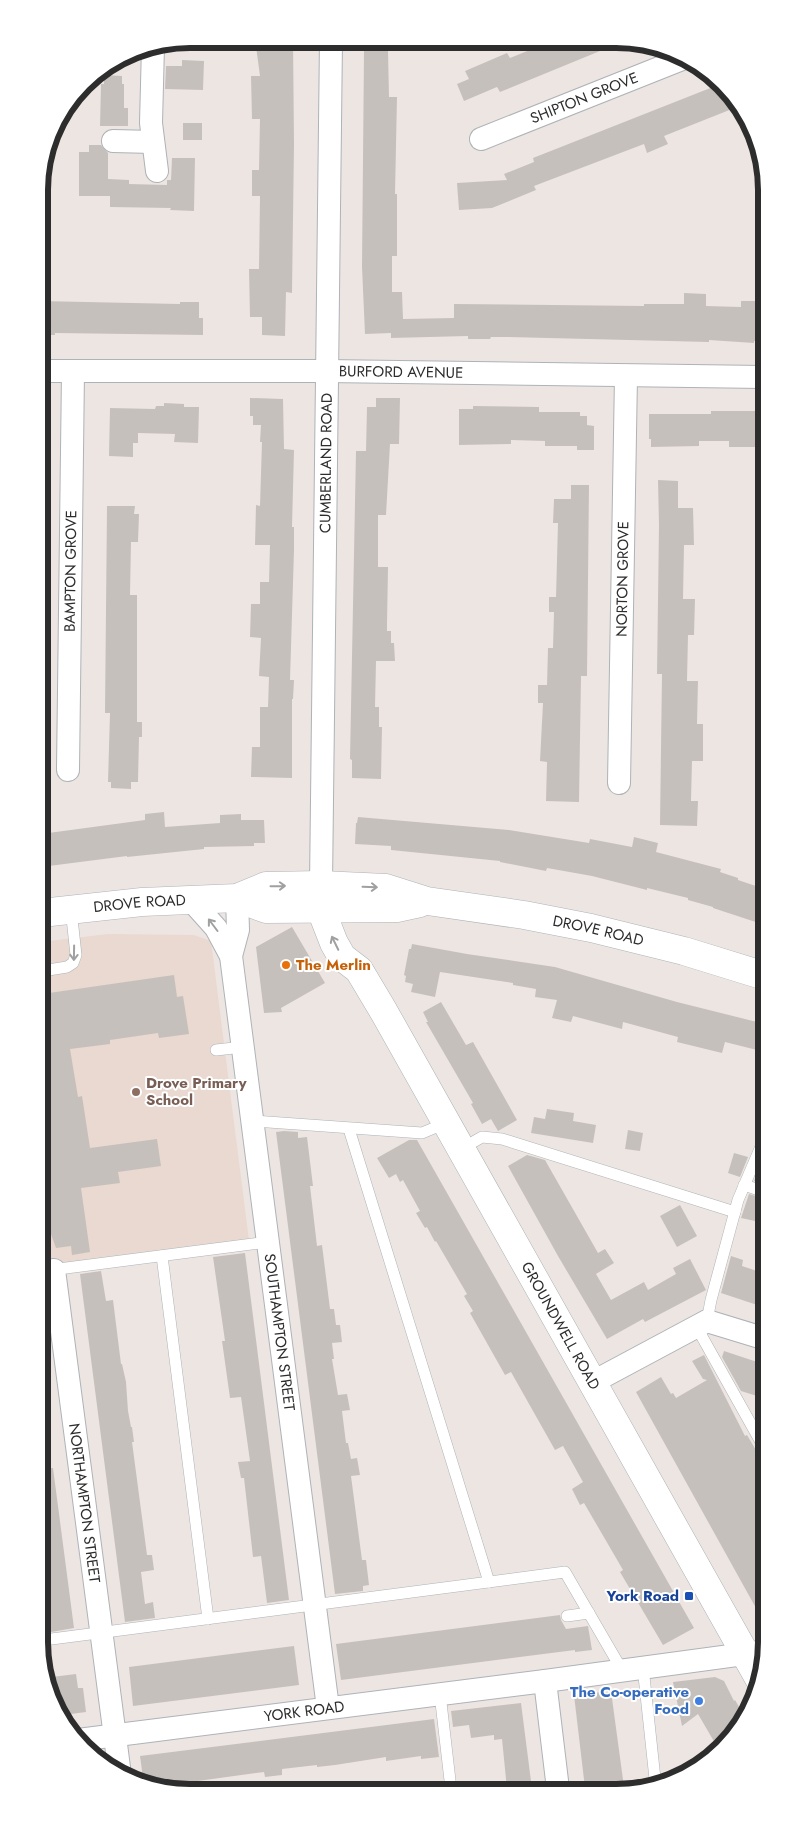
<svg xmlns="http://www.w3.org/2000/svg" width="806" height="1832" viewBox="0 0 806 1832" font-family="Jost,sans-serif">
  <style>
    .education { fill: #e9d9d0 }
    .building { fill: #c6c0bc }
    .lines { fill: none; stroke-linecap: round; stroke-linejoin: round }
    .service-casing { stroke: #adb3b8; stroke-width: 12 }
    .minor-casing { stroke: #adb3b8; stroke-width: 24 }
    .tertiary-casing { stroke: #adb3b8; stroke-width: 29 }
    .secondary-casing { stroke: #adb3b8; stroke-width: 29 }
    .service { stroke: #fff; stroke-width: 11 }
    .minor { stroke: #fff; stroke-width: 22 }
    .tertiary { stroke: #fff; stroke-width: 28 }
    .secondary { stroke: #fff; stroke-width: 28 }
    .oneway { stroke: #a0a0a0 }
    .food-dot { fill: #e8710a; stroke: #fff; stroke-width: 2 }
    .education-dot { fill: #8d6e63; stroke: #fff; stroke-width: 2 }
    .transit-dot { fill: #1a4fb4; stroke: #fff; stroke-width: 2 }
    .shop-dot { fill: #3f7fe0; stroke: #fff; stroke-width: 2 }
    .labels { text-anchor: middle; dominant-baseline: central; stroke-width: 4; stroke-linejoin: round; paint-order: stroke }
    .street-label { font-size: 15px; fill: #2d2d2d; stroke: #fff }
    .food-label { font-size: 15px; font-weight: bold; fill: #c56008; stroke: #fff; text-anchor: start }
    .education-label { font-size: 15px; font-weight: bold; fill: #785e54; stroke: #fff; text-anchor: start }
    .transit-label { font-size: 15px; font-weight: bold; fill: #164399; stroke: #fff; text-anchor: end }
    .shop-label { font-size: 15px; font-weight: bold; fill: #366cbe; stroke: #fff; text-anchor: end }
    .rim { fill: none; stroke: #2d2d2d; stroke-width: 6 }
  </style>
  <rect width="100%" height="100%" fill="#ede5e1"/>
  <path class="education" d="M108,934L194,935L211,941L249,1241L43,1267L41,942Z"/>
  <g class="building">
    <path d="M255,39H293L294,144L292,293L286,292L285,336L262,335V317H250L249,269H259L260,196H252V170H259L260,119H252L251,76H260Z"/>
    <path d="M552,41L622,42L500,92L497,87L464,101L457,84L469,79L465,71L507,53L510,58Z"/>
    <path d="M364,51H388L389,97H397L395,194H397V256H392V292H402L403,319L454,318V304L644,306V304H684V293L706,294V306L741,307V301H756V307H763V341H754V343L709,340V342L506,337H491L490,339H468V336L391,338V333L365,334L362,267Z"/>
    <path d="M182,60L204,61L203,90L165,89L166,66H182Z"/>
    <path d="M104,75L122,76V84H124V108H128V126H100L101,84H104Z"/>
    <path d="M723,83L737,107L664,136L668,144L647,153L644,144L534,186L536,190L492,208L459,210L457,183L507,180L504,174L534,162L533,158Z"/>
    <rect x="183" y="123" width="19" height="17"/>
    <path d="M89,145H101L108,153V179L129,180V184L167,185V180H171L172,158H195L194,211L170,210L171,208L110,207V196H79V152H89Z"/>
    <path d="M39,301L180,304V302H199V318H203V335L55,333V335H40Z"/>
    <path d="M250,398L283,399L284,449L294,450L292,527H294V550L290,680H294L293,699H292V778L251,777L252,747H260V707H268L269,677L259,676L261,638L250,637L251,604H260V582H269L270,545H255L256,505L260,506L262,442H260L261,425H253V416H250Z"/>
    <path d="M376,398H400L399,444H390L386,515H378V567H388L387,624V631H391V643H394L395,661H376L375,707H379V727H382L381,779L352,778V760L350,759L356,451H366L367,407H376Z"/>
    <path d="M164,403L184,404V407H199L198,443L174,442L175,434L138,433V443H133V457L109,456L110,408L155,409L156,406H164Z"/>
    <path d="M473,406L539,407V412H580V416H587V425L594,426V450H577V446H545V441L511,440V444L459,445V409H473Z"/>
    <path d="M711,411H763V447H729V441H699V446L651,447V439H649V414H711Z"/>
    <path d="M658,480L678,481V508H693L694,545H684L683,599H695L694,635H688L687,681H698L697,724H703V761H692L691,801H698L697,826L660,825L662,674H657L659,525Z"/>
    <path d="M571,485H589L587,676H581L579,802L546,801L547,762L540,761L543,703H538V685H547L548,648H553L554,612H549V597H556L558,523H553L554,499H571Z"/>
    <path d="M107,506H135L134,514H139L138,542H131L130,595H137V722H142V737H139L138,782H131V789L111,788V782H108L110,713H105Z"/>
    <path d="M164,812L165,827L220,823V815L241,814V820H264L265,843H254V846L204,847V849L127,857V856L41,867V834L145,820V814Z"/>
    <path d="M358,817L509,830L589,843L590,839L632,847L634,837L658,843L656,852L721,869L720,872L738,878V880L765,889V925L713,908V907L688,900V898L647,888V890L592,876L547,868L546,871L500,862V861L391,850V846L355,844L356,823H357Z"/>
    <path d="M292,927L325,983L281,1008L282,1012L264,1013L256,947Z"/>
    <path d="M412,944L467,954L555,967L677,1002L765,1024V1052L725,1042L722,1053L677,1042L678,1037L623,1022L622,1029L573,1016L571,1022L552,1018L557,1000L535,997L536,989L513,985V983L440,972L435,997L411,992L413,984L405,982L406,976L404,975L409,949H411Z"/>
    <path d="M174,975L177,997L183,996L189,1034L159,1038L158,1033L110,1040V1044L70,1049L78,1097L82,1096L90,1148L157,1139L161,1166L118,1172L120,1183L81,1188L90,1252L72,1255L71,1246L56,1248L51,1234L42,1235V1204H46L42,1156V994Z"/>
    <path d="M441,1002L466,1045L473,1042L517,1120L498,1131L491,1119L482,1124L471,1104L473,1103L426,1022H428L423,1012Z"/>
    <path d="M547,1109L574,1113L573,1121L596,1125L593,1143L531,1133L534,1117L545,1119Z"/>
    <path d="M628,1130L643,1133L640,1151L625,1149Z"/>
    <path d="M284,1131L298,1132V1138L307,1137L313,1186H310L317,1246L322,1245L330,1309H334L336,1325H340L342,1342L332,1343L334,1359H332L338,1395L347,1394L350,1410L342,1411L346,1443H348L351,1459L357,1458L360,1475L351,1476L362,1560H366L369,1585L363,1586V1591L335,1594L276,1132Z"/>
    <path d="M409,1140H417L694,1628L663,1645L620,1572L623,1570L605,1539L584,1503L580,1505L572,1489L583,1482L563,1446L555,1450L511,1372L505,1375L470,1313L473,1311L464,1296L467,1294L436,1241L435,1242L427,1227L425,1228L416,1213L420,1211L403,1180L400,1182L396,1174L389,1178L377,1158Z"/>
    <path d="M734,1153L748,1157L740,1177L728,1173Z"/>
    <path d="M527,1155L545,1160L598,1253L605,1249L614,1263L596,1274L611,1300L644,1282L648,1290L676,1274L673,1268L690,1259L706,1290L645,1322L643,1319L607,1339L558,1256L508,1166Z"/>
    <path d="M765,1155V1184L754,1181Z"/>
    <path d="M749,1194L766,1199V1220L756,1217L755,1221L741,1218Z"/>
    <path d="M680,1205L697,1236L677,1247L660,1216Z"/>
    <path d="M245,1253L289,1600L267,1603L261,1556L253,1557L244,1478H241L238,1462L250,1461L241,1397L230,1398L222,1341H225L213,1257Z"/>
    <path d="M731,1256L743,1260L742,1266L766,1274V1308L721,1293Z"/>
    <path d="M101,1271L106,1301L113,1300L121,1364H122L126,1382L128,1411L131,1427H132L134,1442H132L147,1555H152L154,1570L141,1572L145,1604L153,1602L155,1618L125,1622L80,1274Z"/>
    <path d="M724,1351L766,1365V1396L757,1394V1396L741,1391L722,1357Z"/>
    <path d="M704,1355L745,1436L747,1435L766,1467L767,1628L636,1392L661,1377L671,1394L673,1393L676,1398L707,1380L703,1379L692,1361Z"/>
    <path d="M53,1468L74,1628L51,1632L49,1616L47,1612H44L43,1469Z"/>
    <path d="M560,1615L561,1620L566,1629L588,1626L592,1650L575,1652V1650L341,1680L336,1644Z"/>
    <path d="M294,1646L299,1685L133,1706L129,1667Z"/>
    <path d="M76,1674L78,1688H83L86,1712L63,1715L44,1681V1678Z"/>
    <path d="M715,1677L724,1681L734,1701L735,1700L745,1717L736,1734L719,1750L698,1714L682,1726L673,1682Z"/>
    <path d="M611,1691L624,1787L585,1788L574,1695Z"/>
    <path d="M521,1703L532,1789H507L502,1739L494,1740V1735L471,1738L469,1725L453,1727L451,1711Z"/>
    <path d="M434,1719L439,1757L421,1759V1756L386,1761V1757L335,1765L317,1767V1765L282,1769V1775L265,1777L264,1772L161,1786L162,1790L144,1785L140,1756Z"/>
  </g>
  <g class="lines">
    <g class="service-casing">
      <g id="service">
        <path d="M42,971L67,967L73,963L76,955L71,909"/>
        <path d="M216,1050L243,1047"/>
        <path d="M253,1121L422,1133L446,1123"/>
        <path d="M349,1129L489,1582"/>
        <path d="M461,1149L482,1137L502,1139L735,1212"/>
        <path d="M744,1185L765,1192"/>
        <path d="M162,1256L208,1619"/>
        <path d="M43,1271L268,1242"/>
        <path d="M707,1321L711,1300L738,1200L765,1137"/>
        <path d="M696,1326L766,1451"/>
        <path d="M567,1616L589,1613"/>
        <path d="M44,1640L565,1572L622,1670"/>
        <path d="M643,1667L656,1788"/>
        <path d="M440,1694L451,1789"/>
      </g>
    </g>
    <g class="minor-casing">
      <g id="minor">
        <path d="M153,46L151,123L157,171"/>
        <path id="s1" d="M481,139L687,57"/>
        <path d="M113,141L153,142"/>
        <path id="s2" d="M40,371H326L763,377"/>
        <path id="s3" d="M68,770L73,372"/>
        <path id="s4" d="M619,783L626,376"/>
        <path id="s5" d="M321,885L331,40"/>
        <path id="s6" d="M190,899L216,928L231,956L328,1708"/>
        <path d="M231,956L238,930L237,898"/>
        <path id="s7" d="M54,1270L120,1775"/>
        <path d="M593,1382L707,1321L766,1339"/>
        <path d="M545,1681L558,1789"/>
        <path id="s8" d="M78,1740L545,1681L767,1651"/>
      </g>
    </g>
    <g class="tertiary-casing">
      <g id="tertiary">
        <path id="s9" d="M321,886L320,907L334,943L342,957L359,970L384,1012L761,1682"/>
      </g>
    </g>
    <g class="secondary-casing">
      <g id="secondary">
        <path d="M237,898L266,909L397,908L420,903"/>
        <path id="s10" d="M41,913L142,902L237,898L266,886L321,885L386,888L427,901L524,915L591,928L684,951L765,976"/>
      </g>
    </g>
    <use href="#service" class="service"/>
    <use href="#minor" class="minor"/>
    <use href="#tertiary" class="tertiary"/>
    <use href="#secondary" class="secondary"/>
  </g>
  <defs><path id="oneway-shaft" d="M-6 0H5M1.5-3L5.5 0L1.5 3" fill="none" stroke-width="1.6" stroke-linecap="round" stroke-linejoin="round" transform="scale(1.25)"/></defs>
  <g class="oneway">
    <use href="#oneway-shaft" transform="translate(278 886) rotate(-1)"/>
    <use href="#oneway-shaft" transform="translate(370 887) rotate(2)"/>
    <use href="#oneway-shaft" transform="translate(213 925) rotate(-127)"/>
    <use href="#oneway-shaft" transform="translate(335 943) rotate(-116)"/>
    <use href="#oneway-shaft" transform="translate(74 953) rotate(91)"/>
  </g>
  <circle class="food-dot" cx="286" cy="965" r="5"/>
  <circle class="education-dot" cx="136" cy="1092" r="5"/>
  <rect class="transit-dot" x="684" y="1591" width="10" height="10" rx="2.5"/>
  <circle class="shop-dot" cx="699" cy="1701" r="5"/>
  <g class="labels">
    <g class="street-label">
      <text stroke="none"><textPath href="#s1" startOffset="111">SHIPTON GROVE</textPath></text>
      <text stroke="none"><textPath href="#s2" startOffset="361">BURFORD AVENUE</textPath></text>
      <text stroke="none"><textPath href="#s5" startOffset="422">CUMBERLAND ROAD</textPath></text>
      <text stroke="none"><textPath href="#s3" startOffset="199">BAMPTON GROVE</textPath></text>
      <text stroke="none"><textPath href="#s4" startOffset="204">NORTON GROVE</textPath></text>
      <text stroke="none"><textPath href="#s10" startOffset="99">DROVE ROAD</textPath></text>
      <text stroke="none"><textPath href="#s10" startOffset="565">DROVE ROAD</textPath></text>
      <text stroke="none"><textPath href="#s9" startOffset="506">GROUNDWELL ROAD</textPath></text>
      <text stroke="none"><textPath href="#s6" startOffset="450">SOUTHAMPTON STREET</textPath></text>
      <text stroke="none"><textPath href="#s7" startOffset="235">NORTHAMPTON STREET</textPath></text>
      <text stroke="none"><textPath href="#s8" startOffset="228">YORK ROAD</textPath></text>
    </g>
    <g class="food-label">
      <text x="296" y="965">The Merlin</text>
    </g>
    <g class="education-label">
      <text x="146" y="1083">Drove Primary<tspan x="146" dy="17">School</tspan></text>
    </g>
    <g class="transit-label">
      <text x="679" y="1596">York Road</text>
    </g>
    <g class="shop-label">
      <text x="689" y="1692">The Co-operative<tspan x="689" dy="17">Food</tspan></text>
    </g>
  </g>
  <path d="M0 0H806V1832H0ZM190 48H616A142 142 0 0 1 758 190V1642A142 142 0 0 1 616 1784H190A142 142 0 0 1 48 1642V190A142 142 0 0 1 190 48Z" fill="#fff" fill-rule="evenodd"/>
  <path class="rim" d="M190 48H616A142 142 0 0 1 758 190V1642A142 142 0 0 1 616 1784H190A142 142 0 0 1 48 1642V190A142 142 0 0 1 190 48Z"/>
</svg>
